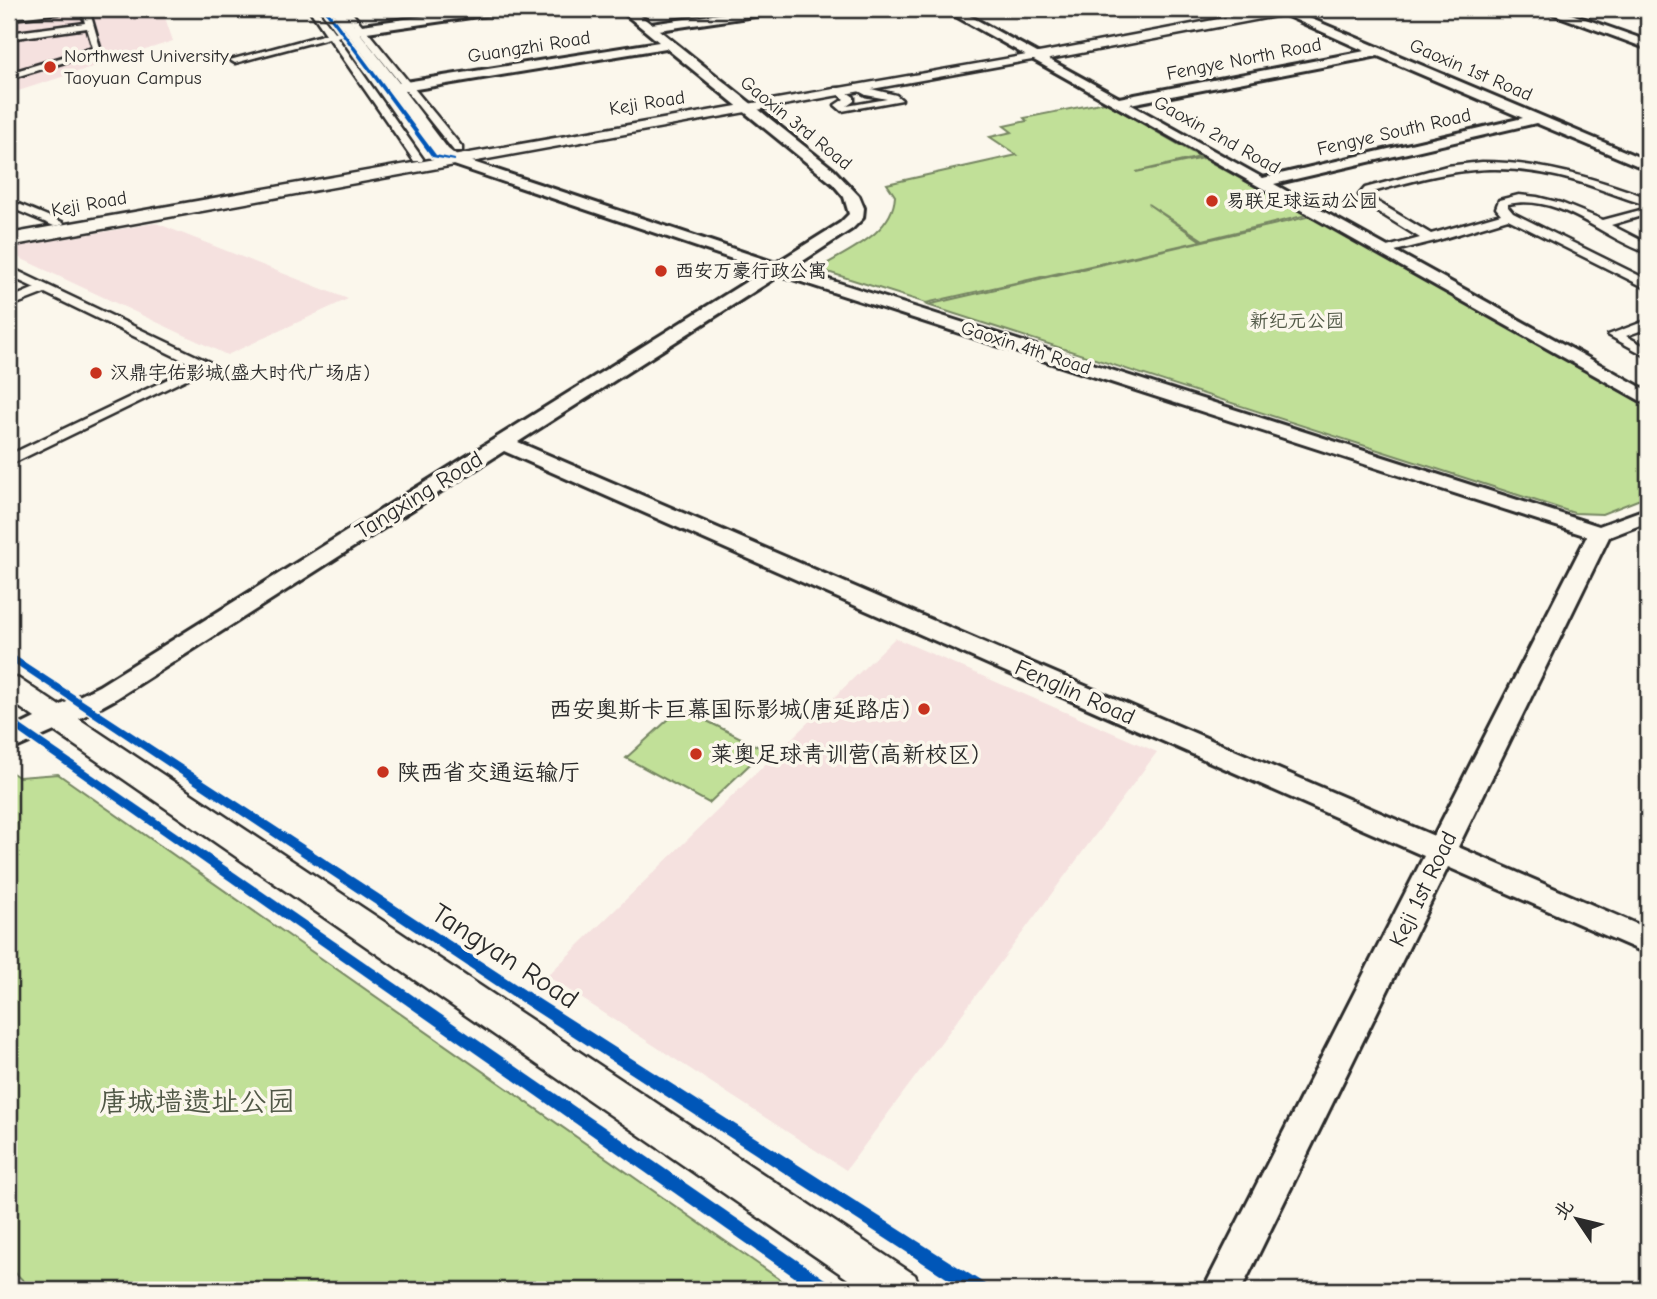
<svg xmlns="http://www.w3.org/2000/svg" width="1657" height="1299" viewBox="0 0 1657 1299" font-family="'Comic Neue','LXGW WenKai TC',sans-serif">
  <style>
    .built { fill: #f5e1df }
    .green { fill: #c1e098; stroke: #768662; stroke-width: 2 }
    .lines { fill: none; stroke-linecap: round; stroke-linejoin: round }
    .street-casing { stroke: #2b2b2b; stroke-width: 5 }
    .secondary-casing { stroke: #2b2b2b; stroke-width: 6 }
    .primary-casing { stroke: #2b2b2b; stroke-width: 5 }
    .street { fill: #fbf7ec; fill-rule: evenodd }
    .secondary { fill: #fbf7ec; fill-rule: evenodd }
    .primary { fill: #fbf7ec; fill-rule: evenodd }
    .cycleway-casing { stroke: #fbf7ec; stroke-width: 5 }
    .cycleway { fill: #0057b8; fill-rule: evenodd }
    .poi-dot { fill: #c8321e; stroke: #fbf7ec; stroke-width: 2.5 }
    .labels { text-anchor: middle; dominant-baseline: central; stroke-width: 7; stroke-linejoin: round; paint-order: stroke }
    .far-street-label { font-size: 19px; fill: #2b2b2b; stroke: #fbf7ec }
    .far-poi-label { font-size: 19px; fill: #2b2b2b; stroke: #fbf7ec; text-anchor: start }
    .far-park-label { font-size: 19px; fill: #505846; stroke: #fbf7ec }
    .street-label { font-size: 23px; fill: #2b2b2b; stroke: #fbf7ec }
    .poi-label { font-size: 23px; fill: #2b2b2b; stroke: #fbf7ec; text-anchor: start }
    .near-street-label { font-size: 28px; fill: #2b2b2b; stroke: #fbf7ec }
    .near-park-label { font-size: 28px; fill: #505846; stroke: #fbf7ec }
  </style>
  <rect width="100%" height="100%" fill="#fbf7ec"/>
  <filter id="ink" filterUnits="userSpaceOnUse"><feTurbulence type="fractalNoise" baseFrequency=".0143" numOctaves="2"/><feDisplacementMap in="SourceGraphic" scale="14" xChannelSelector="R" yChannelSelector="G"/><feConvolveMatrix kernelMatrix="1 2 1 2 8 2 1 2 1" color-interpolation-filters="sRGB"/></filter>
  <g filter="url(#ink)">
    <g class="built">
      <path d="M89,9H162L173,41L9,94V19Z"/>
      <path d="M156,223L348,299L227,355L9,253V248Z"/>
      <path d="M895,638L1157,752L846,1170L547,976Z"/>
    </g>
    <g class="green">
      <path d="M1105,102L1200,157L1136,172L1203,158L1307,215L1203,240L1148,204L1201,241L926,303L818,269C846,251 893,234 895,196L887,184L1017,155L990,137L1012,132L1004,126L1027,121L1024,118Z"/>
      <path d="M1311,216L1648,407V496L1602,514L1574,513L927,305Z"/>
      <path d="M681,708L765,750L709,803L626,758Z"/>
      <path d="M9,771L19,777L58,774L795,1290H33L9,1267Z"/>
    </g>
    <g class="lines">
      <g class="street-casing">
        <g id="street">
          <path d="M81,9H89L101,51L9,79V73L93,48L87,28L9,39V33L85,23Z"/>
          <path d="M309,9H317L334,32L343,31V35L337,37L423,159L422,161H414L329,38L235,63L230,60L326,34Z"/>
          <path d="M341,9H349L462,147V151H454Z"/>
          <path d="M855,85L896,95L902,100L842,111L835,105L844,99L835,92V88H841L854,97V101L847,106L887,99L866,95L855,89Z"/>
          <path d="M1482,162C1540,162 1594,178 1648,198V205C1623,199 1598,187 1572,180C1495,159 1447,171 1373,192L1371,198L1431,234L1501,214L1496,208L1499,200L1519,195L1537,197L1561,203L1603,220L1648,208V214L1611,225L1648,244V253C1601,238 1562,193 1508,204V207L1513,213L1648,280V289L1508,219L1435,241L1387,253V247L1420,238L1362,202L1359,195L1365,188L1447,166Z"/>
          <path d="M9,200L62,222L64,224L54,226L9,207Z"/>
          <path d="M9,267L211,363L213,366L9,465V455L195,366L45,293L9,307V299L35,288L9,276Z"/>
          <path d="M1648,320V328L1626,336L1648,348V357L1608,335Z"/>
        </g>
      </g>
      <g class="secondary-casing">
        <g id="secondary">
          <path d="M31,9H65L59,13L9,19V11Z"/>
          <path d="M330,9H342L355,26L476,9H505L499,13L360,33L399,83L659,42L619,9H632L651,24L753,9H781L775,13L659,30L833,169L859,196L864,208L863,218L852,229L792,268L1599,526L1648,508V522L1609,537L1458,847L1648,929V954L1448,867L1241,1290H1203L1424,856L504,451L117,698L66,726L9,751V731L99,686L765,270L448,163L438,155ZM666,48L833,184L844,197L849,214L840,223L776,263L458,157L448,149L404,91ZM780,275L1587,536L1434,836L518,442Z"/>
          <path d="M943,9H957L1119,98L1365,51L1272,9H1288L1648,161V170L1536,123L1274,184L1648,391V405ZM1378,56L1523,118L1263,178L1130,104Z"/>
          <path d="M1540,9H1557L1648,41V49Z"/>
        </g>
      </g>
      <g class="primary-casing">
        <g id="primary">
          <path d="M1272,9H1299L1292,13L1044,60H1032L9,246V234L1044,52Z"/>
          <path d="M9,676L19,679L915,1275L921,1290H864L9,700Z"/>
        </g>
      </g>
      <use href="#street" class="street"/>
      <use href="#secondary" class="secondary"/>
      <use href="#primary" class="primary"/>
      <g class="cycleway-casing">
        <g id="cycleway">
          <path d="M323,9H327L436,155L455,159V161L432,157Z"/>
          <path d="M9,652L531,994L985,1284L987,1290H965L521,1002L9,660Z"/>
          <path d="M9,717L832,1284L834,1290H813L9,726Z"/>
        </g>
      </g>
      <use href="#cycleway" class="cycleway"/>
    </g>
  </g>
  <g class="poi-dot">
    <circle cx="50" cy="67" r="7"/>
    <circle cx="1212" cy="201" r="7"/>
    <circle cx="661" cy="271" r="7"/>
    <circle cx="96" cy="373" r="7"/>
    <circle cx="924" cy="709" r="7"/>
    <circle cx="696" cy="754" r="7"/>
    <circle cx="383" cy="772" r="7"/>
  </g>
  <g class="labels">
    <g class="far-street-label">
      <text transform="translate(529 47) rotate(-9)">Guangzhi Road</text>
      <text transform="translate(1244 59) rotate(-11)">Fengye North Road</text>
      <text transform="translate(1471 70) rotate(23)">Gaoxin 1st Road</text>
      <text transform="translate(647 103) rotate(-9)">Keji Road</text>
      <text transform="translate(796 123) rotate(39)">Gaoxin 3rd Road</text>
      <text transform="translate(1394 132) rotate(-13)">Fengye South Road</text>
      <text transform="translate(1217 135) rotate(29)">Gaoxin 2nd Road</text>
      <text transform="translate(89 204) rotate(-10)">Keji Road</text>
      <text transform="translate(1026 348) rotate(18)">Gaoxin 4th Road</text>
    </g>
    <g class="far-poi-label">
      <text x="64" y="56">Northwest University<tspan x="64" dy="22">Taoyuan Campus</tspan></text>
      <text x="1226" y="201">易联足球运动公园</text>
      <text x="675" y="271">西安万豪行政公寓</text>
      <text x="110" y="373">汉鼎宇佑影城(盛大时代广场店)</text>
    </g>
    <g class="far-park-label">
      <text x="1297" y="321">新纪元公园</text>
    </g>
    <g class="street-label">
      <text transform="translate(419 495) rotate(-32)">Tangxing Road</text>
      <text transform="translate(1075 692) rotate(24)">Fenglin Road</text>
      <text transform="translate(1423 889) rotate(-64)">Keji 1st Road</text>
    </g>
    <g class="poi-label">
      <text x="910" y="709" text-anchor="end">西安奥斯卡巨幕国际影城(唐延路店)</text>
      <text x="710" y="754">莱奥足球青训营(高新校区)</text>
      <text x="397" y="772">陕西省交通运输厅</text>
    </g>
    <g class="near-street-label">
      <text transform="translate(505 956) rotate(33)">Tangyan Road</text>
    </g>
    <g class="near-park-label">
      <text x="197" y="1102">唐城墙遗址公园</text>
    </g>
  </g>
  <rect width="1657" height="1299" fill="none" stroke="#fbf7ec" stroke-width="35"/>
  <rect x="18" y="18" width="1622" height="1264" fill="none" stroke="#2b2b2b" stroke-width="2.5" filter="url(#ink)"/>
  <g transform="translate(1577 1219) rotate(305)" stroke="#fbf7ec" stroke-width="5" paint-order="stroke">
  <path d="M0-5L12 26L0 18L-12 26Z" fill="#2b2b2b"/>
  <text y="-10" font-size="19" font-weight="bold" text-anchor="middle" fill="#2b2b2b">北</text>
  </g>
</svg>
